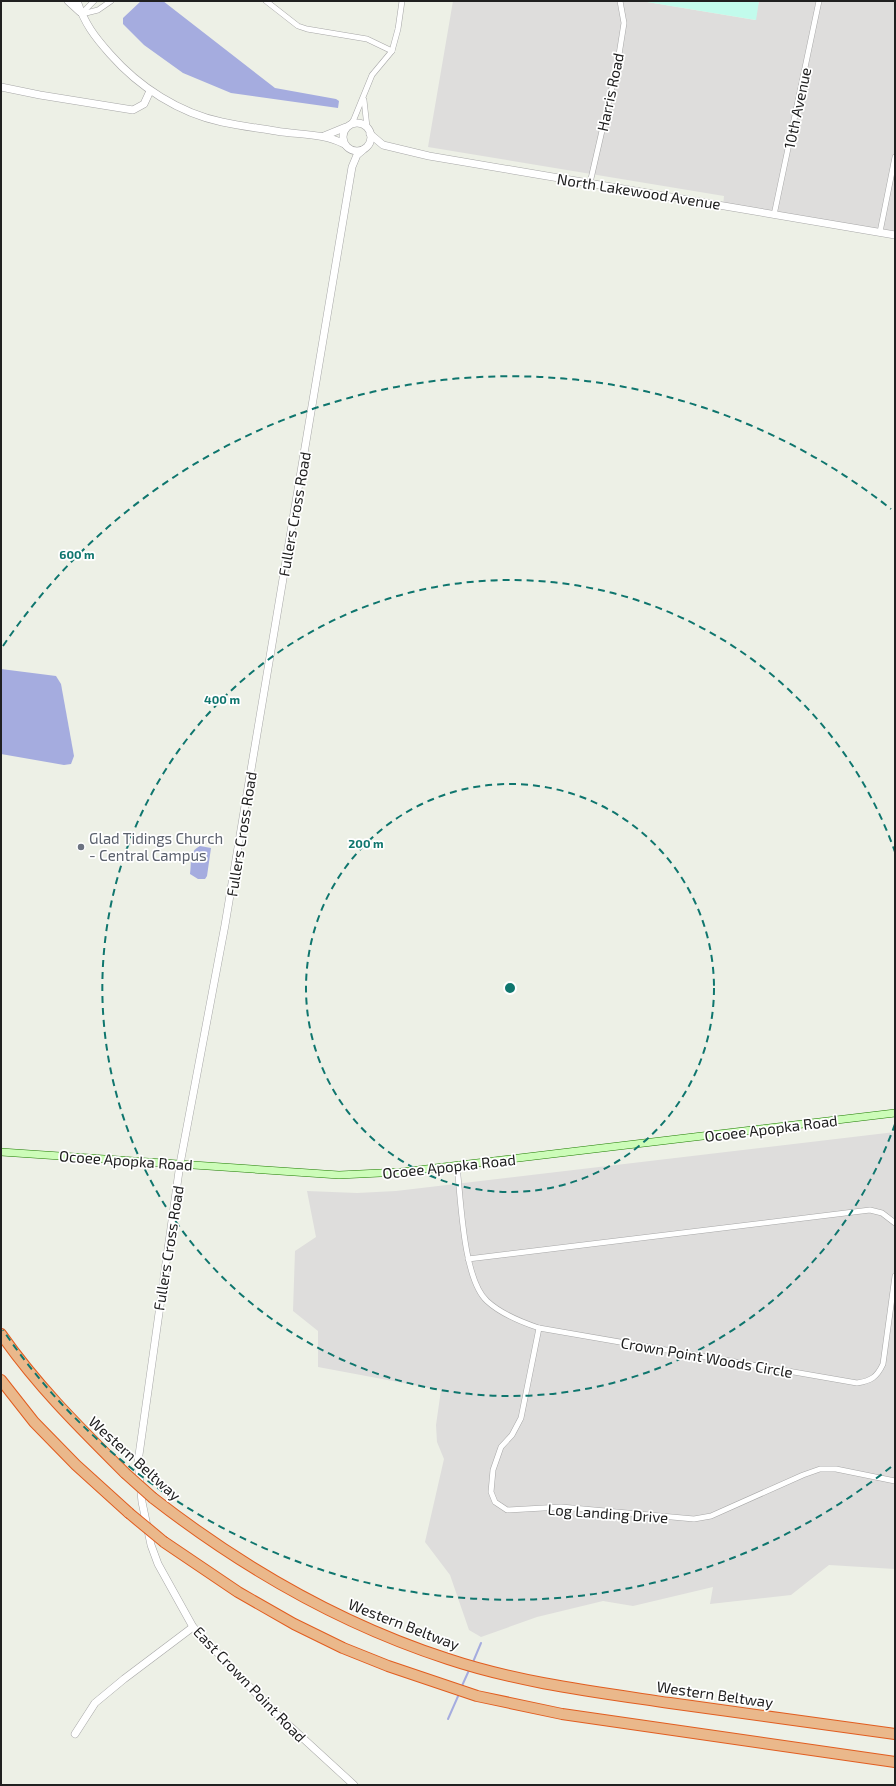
<svg xmlns="http://www.w3.org/2000/svg" width="896" height="1786" viewBox="0 0 896 1786" font-family="'Exo 2',sans-serif">
  <style>
    .residential { fill: #dedddc }
    .park { fill: #c2fbec }
    .water { fill: #a5acdf }
    .lines { fill: none; stroke-linecap: round; stroke-linejoin: round }
    .stream { stroke: #a5acdf; stroke-width: 2 }
    .minor-casing { stroke: #a7a7a7; stroke-width: 6 }
    .tertiary-casing { stroke: #a7a7a7; stroke-width: 8 }
    .secondary-casing { stroke: #1e7c01; stroke-width: 8 }
    .motorway-casing { stroke: #e15d20; stroke-width: 12 }
    .minor { stroke: #fff; stroke-width: 5 }
    .tertiary { stroke: #fff; stroke-width: 7 }
    .secondary { stroke: #ccfcb8; stroke-width: 7 }
    .motorway { stroke: #eab88b; stroke-width: 10 }
    .motorway-bridge-casing { stroke: #e15d20; stroke-width: 12; stroke-linecap: butt }
    .motorway-bridge { stroke: #eab88b; stroke-width: 10 }
    .ring { fill: none; stroke: #0f766e; stroke-width: 2; stroke-dasharray: 7 5 }
    .worship-dot { fill: #6b7280; stroke: #fff; stroke-width: 1.5 }
    .labels { text-anchor: middle; dominant-baseline: central; stroke-width: 3.5; stroke-linejoin: round; paint-order: stroke }
    .street-label { font-size: 15px; fill: #202020; stroke: #fff }
    .worship-label { font-size: 15px; fill: #5b616d; stroke: #fff; text-anchor: start }
    .centre { fill: #0f766e; stroke: #fff; stroke-width: 2 }
    .ring-label { font-size: 12px; text-anchor: middle; font-weight: bold; fill: #0f766e; stroke: #fff; stroke-width: 3.5; stroke-linejoin: round; paint-order: stroke }
  </style>
  <rect width="100%" height="100%" fill="#edf0e6"/>
  <g class="residential">
    <path d="M453,1H641L755,20L759,1H895V234L723,206L724,196L428,147Z"/>
    <path d="M895,1132V1569L829,1565L791,1595L710,1604L713,1587L633,1606L603,1601L537,1617L481,1637L469,1630L450,1575L425,1542L444,1459L437,1442L436,1425L441,1390L318,1367V1331L293,1311L295,1251L316,1237L307,1191L357,1193L396,1191Z"/>
  </g>
  <path class="park" d="M641,1H759L756,20Z"/>
  <g class="water">
    <path d="M141,1H163L275,88L336,99L339,101L338,108L231,93L183,73L144,45L123,24V18Z"/>
    <path d="M1,669L56,676L61,684L74,756L71,764L64,765L1,754Z"/>
    <path d="M200,846L211,848L207,876L205,879H198L190,874C192,863 188,852 200,846Z"/>
  </g>
  <g class="lines">
    <g class="stream">
      <path d="M473,1662L481,1643"/>
      <path d="M461,1688L470,1668"/>
      <path d="M448,1719L459,1694"/>
    </g>
    <g class="minor-casing">
      <g id="minor">
        <path d="M266,1L298,26L307,29L367,39L392,51"/>
        <path d="M82,13L94,1"/>
        <path d="M82,14L98,10L111,1"/>
        <path d="M364,100L367,127"/>
        <path d="M351,124L354,119L372,75L392,51L398,29L402,1"/>
        <path d="M590,183L618,61L624,23L620,1"/>
        <path d="M774,215L819,1"/>
        <path d="M880,232L895,157"/>
        <path d="M457,1166C461,1199 463,1279 487,1301C501,1314 521,1322 539,1328L857,1383C871,1381 877,1377 883,1364L895,1276"/>
        <path d="M468,1259L870,1210L882,1213L895,1223"/>
        <path d="M539,1328L521,1418L512,1435L501,1447L493,1470L491,1492L495,1502L507,1510L561,1507L694,1519L711,1516L803,1475L820,1469H836L895,1481"/>
      </g>
    </g>
    <g class="tertiary-casing">
      <g id="tertiary">
        <path d="M68,1L80,12"/>
        <path d="M77,1C85,24 94,36 110,54C139,87 179,113 222,122C240,126 258,128 276,131C298,135 324,133 344,144"/>
        <path d="M1,87L40,95L133,110L144,104L150,91"/>
        <circle cx="357" cy="137" r="14"/>
        <path d="M370,134L383,145L429,156L895,235"/>
        <path d="M324,136L346,127"/>
        <path d="M75,1734L95,1703L124,1679L193,1627"/>
        <path d="M354,1785L270,1708L193,1627L158,1564L151,1545L142,1502L138,1462L180,1164L225,925L352,167L357,155L363,150"/>
      </g>
    </g>
    <g class="secondary-casing">
      <path id="secondary" d="M1,1152L339,1175L401,1172L895,1113"/>
    </g>
    <g class="motorway-casing">
      <g id="motorway">
        <path d="M1,1334C38,1387 80,1428 125,1473"/>
        <path d="M1,1380L34,1422L76,1465L129,1513"/>
        <path d="M153,1498C243,1568 340,1624 448,1659C520,1683 596,1692 670,1703C745,1713 820,1724 895,1734"/>
        <path d="M164,1542L238,1592L294,1624L343,1648L388,1666L477,1696L562,1714L895,1762"/>
      </g>
    </g>
    <use href="#minor" class="minor"/>
    <use href="#tertiary" class="tertiary"/>
    <use href="#secondary" class="secondary"/>
    <use href="#motorway" class="motorway"/>
    <g class="motorway-bridge-casing">
      <g id="motorway-bridge">
        <path d="M125,1473L153,1498"/>
        <path d="M129,1513L164,1542"/>
      </g>
    </g>
    <use href="#motorway-bridge" class="motorway-bridge"/>
  </g>
  <g class="ring">
    <circle cx="510" cy="988" r="204"/>
    <path d="M895 1124A408 408 0 1 1 895 852"/>
    <path d="M891 1467A612 612 0 0 1 3 1330M3 646A612 612 0 0 1 891 509"/>
  </g>
  <circle class="worship-dot" cx="81" cy="847" r="4"/>
  <g class="labels">
    <g class="street-label">
      <text transform="translate(610 92) rotate(-78)">Harris Road</text>
      <text transform="translate(797 108) rotate(-78)">10th Avenue</text>
      <text transform="translate(639 191) rotate(9)">North Lakewood Avenue</text>
      <text transform="translate(294 514) rotate(-80)">Fullers Cross Road</text>
      <text transform="translate(241 834) rotate(-81)">Fullers Cross Road</text>
      <text transform="translate(771 1128) rotate(-7)">Ocoee Apopka Road</text>
      <text transform="translate(126 1160) rotate(4)">Ocoee Apopka Road</text>
      <text transform="translate(449 1166) rotate(-6)">Ocoee Apopka Road</text>
      <text transform="translate(168 1248) rotate(-81)">Fullers Cross Road</text>
      <text transform="translate(707 1357) rotate(10)">Crown Point Woods Circle</text>
      <text transform="translate(135 1458) rotate(42)">Western Beltway</text>
      <text transform="translate(608 1513) rotate(4)">Log Landing Drive</text>
      <text transform="translate(404 1624) rotate(21)">Western Beltway</text>
      <text transform="translate(250 1684) rotate(46)">East Crown Point Road</text>
      <text transform="translate(715 1694) rotate(8)">Western Beltway</text>
    </g>
    <g class="worship-label">
      <text x="89" y="838">Glad Tidings Church<tspan x="89" dy="17">- Central Campus</tspan></text>
    </g>
  </g>
  <circle cx="510" cy="988" r="6" class="centre"/>
  <g class="ring-label">
    <text x="77" y="559">600 m</text>
    <text x="222" y="704">400 m</text>
    <text x="366" y="848">200 m</text>
  </g>
  <rect width="896" height="1786" fill="none" stroke="#202020" stroke-width="4"/>
</svg>
